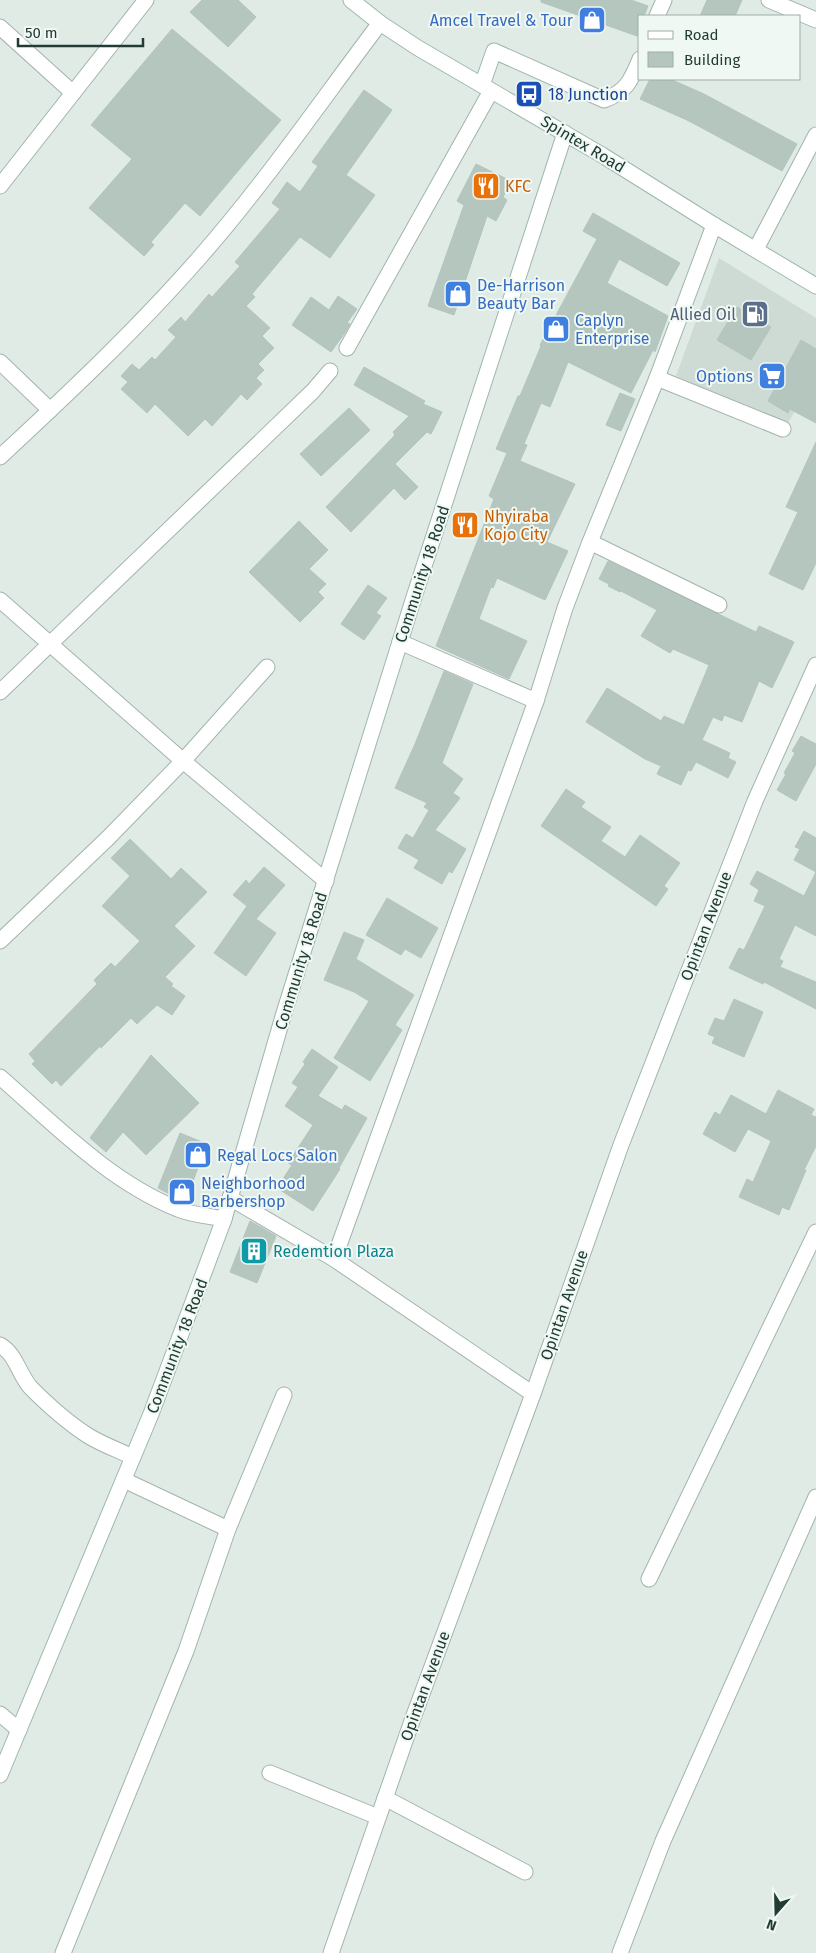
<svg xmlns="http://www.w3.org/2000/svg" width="816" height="1953" viewBox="0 0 816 1953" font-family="'Fira Sans',sans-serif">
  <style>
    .built { fill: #cedbd5 }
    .building { fill: #b5c6bf; stroke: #b2c5bd }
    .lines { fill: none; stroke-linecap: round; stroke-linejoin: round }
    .street-casing { stroke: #a3b3ad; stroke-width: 17 }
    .secondary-casing { stroke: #9eb7ae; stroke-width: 17 }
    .street { stroke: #fff; stroke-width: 15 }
    .secondary { stroke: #fff; stroke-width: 15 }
    .labels { text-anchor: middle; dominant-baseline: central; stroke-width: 4; stroke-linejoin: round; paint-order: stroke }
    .shop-label { font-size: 16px; fill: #366cbe; stroke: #f0f8f4; text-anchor: start }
    .transit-label { font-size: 16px; fill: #164399; stroke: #f0f8f4; text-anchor: start }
    .street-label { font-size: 16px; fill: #203c34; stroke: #f0f8f4 }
    .food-label { font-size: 16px; fill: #c56008; stroke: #f0f8f4; text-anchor: start }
    .service-label { font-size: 16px; fill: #4e5e75; stroke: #f0f8f4; text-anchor: end }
    .culture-label { font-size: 16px; fill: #0d838f; stroke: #f0f8f4; text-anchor: start }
  </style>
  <rect width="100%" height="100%" fill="#e0ebe6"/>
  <path class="built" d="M719,258L816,318V390H808L786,426L676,376Z"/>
  <g class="building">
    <path d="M202,0H238L256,17L228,47L190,12Z"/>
    <path d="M541,0H631L648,6L644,16H640V28L637,36L541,2Z"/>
    <path d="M707,0H742L735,16H700Z"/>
    <path d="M172,29L281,120L200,216L185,203L151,242L154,245L144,256L89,208L132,159L91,125Z"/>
    <path d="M650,79H670L704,94L797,144L782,171L689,121L640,99Z"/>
    <path d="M364,90L392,110L346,175L375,195L330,258L300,237L252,294L255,297L246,306L270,328L262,336L274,348L258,364L264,370L256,378L262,384L247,400L241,394L212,426L205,419L188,436L155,404L147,413L121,389L128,382L121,376L132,364L139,370L152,357L155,360L176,337L168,330L181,317L185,322L209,294L212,297L240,266L235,262L280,209L272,203L287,182L300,192L318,166L312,162Z"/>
    <path d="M476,164L511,181L503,197L507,200L496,221L487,216L454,315L428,306L464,205L457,201Z"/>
    <path d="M593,213L680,263L667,286L619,259L607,283L668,316L655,352L653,350L631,393L568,362L550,407L541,403L524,444L527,445L520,461L575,484L547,542L568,551L545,600L497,578L493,588L491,587L479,619L527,641L509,679L436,646L494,499L489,496L507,453L496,449L518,396H520L541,346L540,345L597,239L583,231Z"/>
    <path d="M338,296L357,309L347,323L350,324L344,334L331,352L292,325L311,297L329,310Z"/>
    <path d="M737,307L771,327L751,360L717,340Z"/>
    <path d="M801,340L816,349V423L790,409L788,413L768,401Z"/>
    <path d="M364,367L425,401L423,404L442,412L431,434L427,432L395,464L418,487L405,500L394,488L351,532L326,507L395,435L393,432L409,416L354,385Z"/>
    <path d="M620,393L635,399L621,431L606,425Z"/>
    <path d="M349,408L370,430L321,476L300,454Z"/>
    <path d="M816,442V563L803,590L769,574L798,512L786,507Z"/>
    <path d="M299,521L328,550L309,569L326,584L318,592L324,598L300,622L249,572Z"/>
    <path d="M608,561L756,632L759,626L794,642L772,688L759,681L742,722L724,715L722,721L713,717L702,740L730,753L728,758L736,762L728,778L696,762L691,771L688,770L681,785L657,774L661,766L645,759L586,722L607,688L661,721L664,716L684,725L709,665L673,649L670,653L641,636L657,610L621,591L620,592L608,586L609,584L599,579Z"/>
    <path d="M368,585L387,598L376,613L381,616L364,640L341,624Z"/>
    <path d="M444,671L473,684L442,763L463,779L453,793L460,798L435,830L466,849L452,873L449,871L442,884L414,868L419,860L398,848L406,834L413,838L429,810L424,807L427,803L395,788L415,744Z"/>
    <path d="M801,736L816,744V764L796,801L777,790L786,774L784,773L795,753L792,751Z"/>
    <path d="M566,789L585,802L581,807L611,827L601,841L625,857L640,835L680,863L664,886L668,889L656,906L541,826Z"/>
    <path d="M804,831L816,838V872L794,860L800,849L795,847Z"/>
    <path d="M130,839L171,879L181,868L207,892L174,926L195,946L165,977L173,984L171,986L185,996L172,1015L157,1005L137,1024L131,1018L101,1048L100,1046L61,1086L56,1080L52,1084L32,1064L35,1061L29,1054L97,984L94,980L111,963L115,967L140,941L102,906L130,876L111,858Z"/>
    <path d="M264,867L285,885L256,919L276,933L246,976L214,953L247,906L233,895L246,880L249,884Z"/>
    <path d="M757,871L804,896L816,872V936L795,925L779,959L783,961L780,967L816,982V1009L764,982L763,984L729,968L739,948L744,950L765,906L754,901L759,890L750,884Z"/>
    <path d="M387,898L438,928L421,958L405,949L401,955L366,935Z"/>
    <path d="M344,932L364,940L356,959L414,995L395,1025L402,1030L370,1081L334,1058L369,1001L354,992L324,980Z"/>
    <path d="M734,999L763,1012L744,1057L712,1043L715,1037L708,1034L715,1018L724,1021Z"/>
    <path d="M312,1049L338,1067L318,1096L342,1110L345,1105L367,1118L339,1168L340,1169L313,1211L277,1188L292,1165L288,1163L313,1125L285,1106L298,1087L292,1083L305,1064L303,1062Z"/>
    <path d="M151,1055L199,1103L146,1155L123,1132L106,1152L90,1138Z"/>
    <path d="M778,1090L814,1109L811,1115L816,1117V1146L804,1170H806L789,1210L782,1207L779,1215L739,1197L747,1179L753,1182L771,1141L748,1129L735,1152L703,1134L715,1112L720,1115L731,1095L766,1114Z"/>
    <path d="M180,1133L207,1144L185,1202L158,1188Z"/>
    <path d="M250,1221L276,1236L257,1283L230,1272Z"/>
  </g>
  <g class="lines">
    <g class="street-casing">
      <g id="street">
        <path d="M769,0L816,20"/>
        <path d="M657,16L664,0"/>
        <path d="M0,27L73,93"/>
        <path d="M482,85L494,51L604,100C626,92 631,81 640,59"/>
        <path d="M0,186L146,0"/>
        <path d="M756,249L816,135"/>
        <path d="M347,348L491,91"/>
        <path d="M0,362L50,410"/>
        <path d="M657,378L783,429"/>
        <path d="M0,457C69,393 139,327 200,257C265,183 321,101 380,23"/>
        <path d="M590,542L719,605"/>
        <path d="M0,600L183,761L326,881"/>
        <path d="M400,642L536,701"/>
        <path d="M0,692L313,391L330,371"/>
        <path d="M0,941L108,838L183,761L267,667"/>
        <path d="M0,1077C55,1125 110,1182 178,1209C192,1215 209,1216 224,1219"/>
        <path d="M230,1198L334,1259L533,1394"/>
        <path d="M334,1259L536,701L565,608L590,542L657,378L714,225"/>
        <path d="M0,1345C16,1354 19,1375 31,1388C48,1405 67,1422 87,1435C101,1444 118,1450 133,1457"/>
        <path d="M124,1480L228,1529"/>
        <path d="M649,1579L816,1232"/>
        <path d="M0,1714L19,1730"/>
        <path d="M270,1773L378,1817"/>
        <path d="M385,1798L525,1872"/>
        <path d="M63,1953L186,1651L228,1529L284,1395"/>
        <path d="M331,1953L413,1718L533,1394L621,1145L755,801L816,665"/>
        <path d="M620,1953L663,1841L816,1497"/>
      </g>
    </g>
    <g class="secondary-casing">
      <g id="secondary">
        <path d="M351,0L380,23L418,48L602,155L714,225L816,286"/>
        <path d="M0,1775L151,1414L224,1219L284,1013L414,597L565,133"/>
      </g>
    </g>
    <use href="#street" class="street"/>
    <use href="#secondary" class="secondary"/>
  </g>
  <defs>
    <g id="shop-square" transform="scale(1.4375)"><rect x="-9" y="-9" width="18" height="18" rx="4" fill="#3f7fe0" stroke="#f0f8f4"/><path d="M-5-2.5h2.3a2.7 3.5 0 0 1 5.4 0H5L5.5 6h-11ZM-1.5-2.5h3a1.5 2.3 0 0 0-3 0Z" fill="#fff"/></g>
    <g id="bus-square" transform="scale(1.4375)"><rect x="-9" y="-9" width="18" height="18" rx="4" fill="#1a4fb4" stroke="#f0f8f4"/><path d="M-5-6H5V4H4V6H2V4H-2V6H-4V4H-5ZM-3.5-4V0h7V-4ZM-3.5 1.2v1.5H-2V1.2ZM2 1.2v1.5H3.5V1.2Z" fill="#fff"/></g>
    <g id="restaurant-square" transform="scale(1.4375)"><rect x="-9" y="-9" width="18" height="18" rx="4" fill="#e8710a" stroke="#f0f8f4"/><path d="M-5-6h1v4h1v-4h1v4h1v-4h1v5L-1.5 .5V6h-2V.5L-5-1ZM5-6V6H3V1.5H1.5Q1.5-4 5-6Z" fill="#fff"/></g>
    <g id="fuel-square" transform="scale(1.4375)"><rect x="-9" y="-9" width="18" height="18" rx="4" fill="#5c6f8a" stroke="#f0f8f4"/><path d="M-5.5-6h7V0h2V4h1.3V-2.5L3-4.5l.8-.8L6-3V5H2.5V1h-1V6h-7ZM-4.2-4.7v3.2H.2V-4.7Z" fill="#fff"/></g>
    <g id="supermarket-square" transform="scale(1.4375)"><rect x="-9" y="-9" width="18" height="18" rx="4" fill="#3f7fe0" stroke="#f0f8f4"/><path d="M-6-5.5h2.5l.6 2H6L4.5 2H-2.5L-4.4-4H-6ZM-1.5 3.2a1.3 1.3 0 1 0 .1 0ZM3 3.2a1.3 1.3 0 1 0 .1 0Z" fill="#fff"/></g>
    <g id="building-square" transform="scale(1.4375)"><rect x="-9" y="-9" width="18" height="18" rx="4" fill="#0f9aa8" stroke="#f0f8f4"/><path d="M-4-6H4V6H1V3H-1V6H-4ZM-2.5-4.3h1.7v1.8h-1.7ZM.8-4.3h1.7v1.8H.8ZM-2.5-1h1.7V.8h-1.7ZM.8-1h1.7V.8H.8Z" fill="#fff"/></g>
  </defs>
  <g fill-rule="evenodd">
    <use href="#shop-square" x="592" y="20"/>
    <use href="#bus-square" x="529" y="94"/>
    <use href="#restaurant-square" x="486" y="186"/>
    <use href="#shop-square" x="458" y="294"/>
    <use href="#fuel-square" x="755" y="314"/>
    <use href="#shop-square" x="556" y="329"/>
    <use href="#supermarket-square" x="772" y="376"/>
    <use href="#restaurant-square" x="465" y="525"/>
    <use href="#shop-square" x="198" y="1155"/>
    <use href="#shop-square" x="182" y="1192"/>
    <use href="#building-square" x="254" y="1251"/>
  </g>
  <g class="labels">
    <g class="shop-label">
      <text x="573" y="20" text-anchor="end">Amcel Travel &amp; Tour</text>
      <text x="477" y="285">De-Harrison<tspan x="477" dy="18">Beauty Bar</tspan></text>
      <text x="575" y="320">Caplyn<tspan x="575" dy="18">Enterprise</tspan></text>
      <text x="753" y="376" text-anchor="end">Options</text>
      <text x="217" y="1155">Regal Locs Salon</text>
      <text x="201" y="1183">Neighborhood<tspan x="201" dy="18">Barbershop</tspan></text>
    </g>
    <g class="transit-label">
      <text x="548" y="94">18 Junction</text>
    </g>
    <g class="street-label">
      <text transform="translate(583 144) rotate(31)">Spintex Road</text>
      <text transform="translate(422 574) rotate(-72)">Community 18 Road</text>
      <text transform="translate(706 926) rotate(-69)">Opintan Avenue</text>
      <text transform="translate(301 961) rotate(-73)">Community 18 Road</text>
      <text transform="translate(564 1305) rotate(-71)">Opintan Avenue</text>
      <text transform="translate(177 1346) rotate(-69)">Community 18 Road</text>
      <text transform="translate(425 1686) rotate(-70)">Opintan Avenue</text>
    </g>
    <g class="food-label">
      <text x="505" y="186">KFC</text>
      <text x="484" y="516">Nhyiraba<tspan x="484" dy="18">Kojo City</tspan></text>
    </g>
    <g class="service-label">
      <text x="736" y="314">Allied Oil</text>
    </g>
    <g class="culture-label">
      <text x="273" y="1251">Redemtion Plaza</text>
    </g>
  </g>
  <rect x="638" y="15" width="162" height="65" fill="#f0f8f4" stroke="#9dada7"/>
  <rect x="648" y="31" width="25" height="8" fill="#ffffff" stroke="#9dada7"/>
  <text x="684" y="40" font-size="15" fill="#203c34">Road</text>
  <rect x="648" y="52" width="25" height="15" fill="#b5c6bf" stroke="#9dada7"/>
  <text x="684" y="65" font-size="15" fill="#203c34">Building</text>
  <g transform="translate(776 1913) rotate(200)" stroke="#f0f8f4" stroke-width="4" paint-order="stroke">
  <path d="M0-4L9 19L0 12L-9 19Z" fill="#203c34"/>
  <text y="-8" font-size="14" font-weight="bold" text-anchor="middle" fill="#203c34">N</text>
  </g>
  <path d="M18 38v8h125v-8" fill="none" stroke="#203c34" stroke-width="2.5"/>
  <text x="25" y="38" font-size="15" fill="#203c34" stroke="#f0f8f4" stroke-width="4" paint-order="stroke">50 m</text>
</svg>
